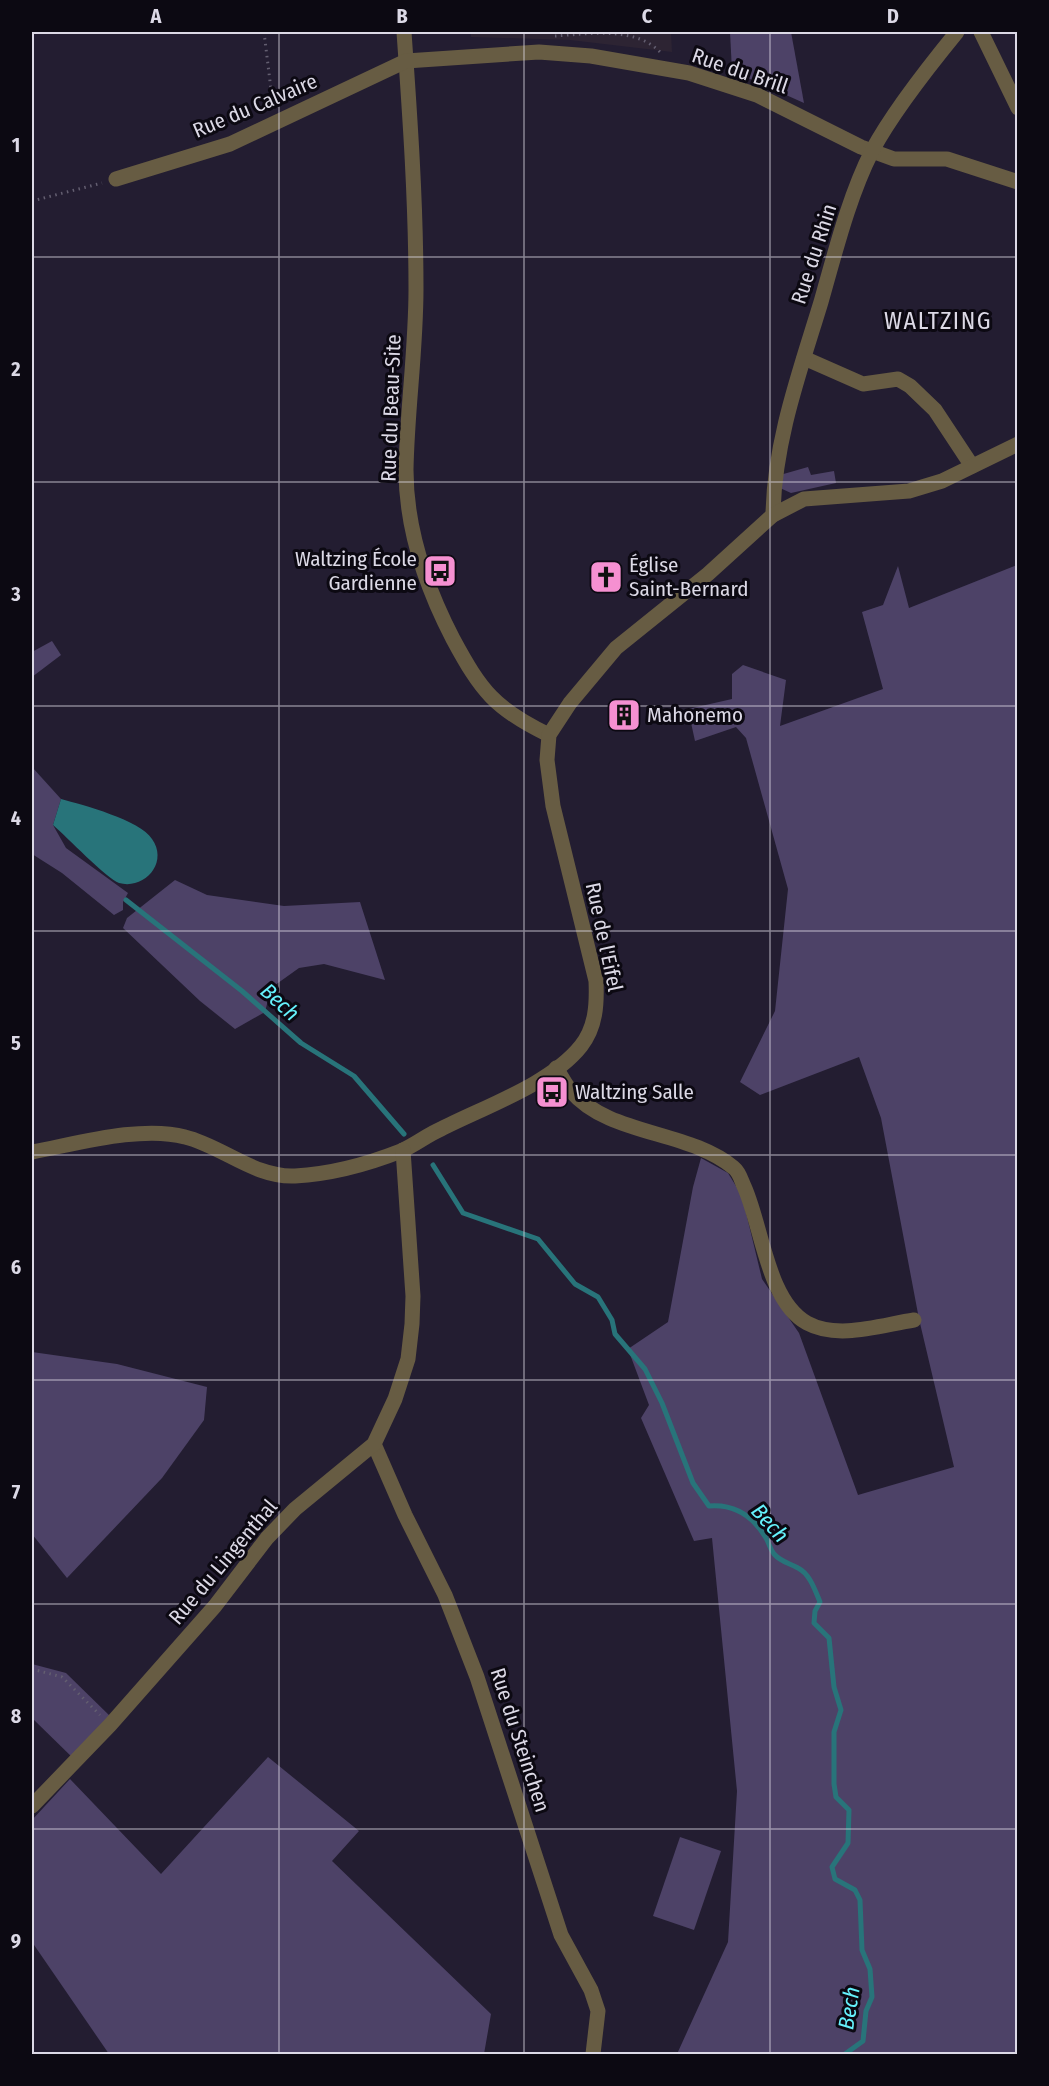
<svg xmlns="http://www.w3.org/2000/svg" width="1049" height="2086" viewBox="0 0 1049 2086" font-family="'Fira Sans Condensed',sans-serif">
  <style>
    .education { fill: #2d2433 }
    .green { fill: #4d4267 }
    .water { fill: #28747a }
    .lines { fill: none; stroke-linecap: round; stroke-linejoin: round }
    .stream { stroke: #28747a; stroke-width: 5 }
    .path { stroke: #635e70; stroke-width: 3; stroke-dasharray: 1.5 4.5; stroke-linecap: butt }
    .minor { stroke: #675c43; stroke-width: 15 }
    .grid { fill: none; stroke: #dcd9e6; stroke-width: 1.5; stroke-opacity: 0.55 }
    .labels { text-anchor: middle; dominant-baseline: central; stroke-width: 6; stroke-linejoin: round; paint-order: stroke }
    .street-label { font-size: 21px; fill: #dcd9e6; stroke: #0c0912 }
    .poi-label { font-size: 21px; fill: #dcd9e6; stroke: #0c0912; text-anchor: start }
    .water-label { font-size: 22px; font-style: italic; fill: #65f2fc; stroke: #0c0912 }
    .quarter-label { font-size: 24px; letter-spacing: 1.5px; fill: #dcd9e6; stroke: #0c0912 }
    .neatline { fill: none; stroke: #dcd9e6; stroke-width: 2 }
    .grid-label { font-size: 20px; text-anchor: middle; font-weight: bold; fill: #dcd9e6 }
  </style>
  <rect width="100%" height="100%" fill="#231d31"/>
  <path class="education" d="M471,32H671L672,52L570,40L471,37Z"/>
  <g class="green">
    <path d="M730,32H791L804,103L732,71Z"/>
    <path d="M808,467L811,475L834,471L836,483L791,493L780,488V475Z"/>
    <path d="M1017,565V2054H677L728,1942L737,1791L712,1538L694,1541L641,1418L649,1405L628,1349L668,1322L693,1187L701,1158L728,1173L742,1196L762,1279L799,1333L858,1495L954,1467L919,1319L881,1118L859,1057L760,1095L740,1082L775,1011L788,889L746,738L736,727L695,741L688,709L732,699V674L743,665L786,680L780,726L883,689L862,612L883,605L898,566L909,608Z"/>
    <path d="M52,641L61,655L32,677V652Z"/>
    <path d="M32,767L61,799L53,825L66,848L128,893L123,902V910L114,915L62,873L32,854Z"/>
    <path d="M175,880L207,895L284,906L360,902L385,980L324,964L299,968L271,988L265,1012L235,1029L200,1001L123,928L127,918Z"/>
    <path d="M32,1352L117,1364L207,1387L204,1420L162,1478L67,1578L32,1534Z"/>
    <path d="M32,1664L66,1673L114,1720L76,1761L32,1718Z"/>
    <path d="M268,1757L359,1831L332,1861L491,2014L484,2054H109L32,1942V1820L70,1779L161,1874Z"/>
    <path d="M680,1837L721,1851L694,1930L653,1916Z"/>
  </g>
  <path class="water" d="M61,799C83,805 140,820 152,839C169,863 144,890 119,883C107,879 66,836 53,825Z"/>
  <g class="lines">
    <g class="stream">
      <path d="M126,900L242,991L301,1043L354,1076L404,1134"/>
      <path d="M433,1165L463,1213L538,1239L575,1284L598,1297L612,1320L615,1334L645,1369L662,1403L693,1483L709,1506C734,1504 753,1516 766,1538C769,1543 770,1549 774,1554C781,1562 789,1563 798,1568C810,1574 815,1590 820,1602L815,1611L814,1623L829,1638L834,1687L841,1710L834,1732V1784L836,1797L849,1810L848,1843L832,1867L835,1879L855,1890L860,1900L862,1950L870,1969L872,1997L866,2011L863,2041L845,2054"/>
    </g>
    <g class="path">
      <path d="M264,32L273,106"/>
      <path d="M555,36C588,34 635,26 660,52"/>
      <path d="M32,201L102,183"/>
      <path d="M32,1669L62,1677L100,1715"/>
    </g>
    <g class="minor">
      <path d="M404,32C410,117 416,203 416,289C416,350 407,410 406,470C406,530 426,587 453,639C481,691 495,709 549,735"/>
      <path d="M981,32L1018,108"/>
      <path d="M116,179L230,144L406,61L539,52L591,56L689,73L757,95L861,147L894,159H947L1018,182"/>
      <path d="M804,358L863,384L898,379L910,386L935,410L972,466"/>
      <path d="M773,515C774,442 800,371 821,302C835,253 849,196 872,151C892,113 930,65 957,32"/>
      <path d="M556,1068C561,1075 565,1084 571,1091C609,1136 689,1130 734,1168C739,1172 741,1179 743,1184C762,1223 766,1300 807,1323C838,1340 881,1325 914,1320"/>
      <path d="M32,1152C76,1144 141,1125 185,1137C222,1146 255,1178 295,1176C331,1174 368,1164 401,1151C415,1145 427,1135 441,1129C484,1107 551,1084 581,1046C596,1027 597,1004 596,981L553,806L547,760L549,735L570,703L616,648L708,574L773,515L804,499L909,491L942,481L1018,444"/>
      <path d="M374,1444L405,1515L445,1595L477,1677L561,1935L591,1990L598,2011L593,2054"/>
      <path d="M32,1806L110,1725L215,1606L267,1538L295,1509L374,1444L395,1399L408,1359L412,1324L413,1296L403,1150"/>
    </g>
  </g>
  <path class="grid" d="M279,32V2054M524,32V2054M770,32V2054M32,257H1018M32,482H1018M32,706H1018M32,931H1018M32,1155H1018M32,1380H1018M32,1604H1018M32,1829H1018"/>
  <defs>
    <g id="bus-square" transform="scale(1.725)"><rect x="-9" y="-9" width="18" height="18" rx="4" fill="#f590d1" stroke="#0c0912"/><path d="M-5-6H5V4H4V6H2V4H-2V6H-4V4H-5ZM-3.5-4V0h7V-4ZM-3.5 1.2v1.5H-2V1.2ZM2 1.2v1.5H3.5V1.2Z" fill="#111"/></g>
    <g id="church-square" transform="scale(1.725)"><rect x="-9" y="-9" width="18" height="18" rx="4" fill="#f590d1" stroke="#0c0912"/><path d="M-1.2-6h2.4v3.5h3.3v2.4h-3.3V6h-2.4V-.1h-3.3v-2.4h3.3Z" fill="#111"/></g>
    <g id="building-square" transform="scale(1.725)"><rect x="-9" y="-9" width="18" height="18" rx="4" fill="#f590d1" stroke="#0c0912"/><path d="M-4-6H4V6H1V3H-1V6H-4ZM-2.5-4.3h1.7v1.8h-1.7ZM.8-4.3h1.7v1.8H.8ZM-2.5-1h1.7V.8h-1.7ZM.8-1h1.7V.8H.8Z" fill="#111"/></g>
  </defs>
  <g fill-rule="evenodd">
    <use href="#bus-square" x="440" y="571"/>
    <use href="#church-square" x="606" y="577"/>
    <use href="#building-square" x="624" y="715"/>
    <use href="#bus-square" x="552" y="1092"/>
  </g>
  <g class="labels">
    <g class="street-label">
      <text transform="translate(740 71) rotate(19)">Rue du Brill</text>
      <text transform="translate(255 106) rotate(-23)">Rue du Calvaire</text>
      <text transform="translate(814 254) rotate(-72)">Rue du Rhin</text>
      <text transform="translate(391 408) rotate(-88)">Rue du Beau-Site</text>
      <text transform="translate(604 937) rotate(78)">Rue de l'Eifel</text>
      <text transform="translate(223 1562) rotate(-50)">Rue du Lingenthal</text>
      <text transform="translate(520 1740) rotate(72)">Rue du Steinchen</text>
    </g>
    <g class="poi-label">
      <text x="417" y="559" text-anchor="end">Waltzing École<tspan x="417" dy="24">Gardienne</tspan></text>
      <text x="629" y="565">Église<tspan x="629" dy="24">Saint-Bernard</tspan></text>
      <text x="647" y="715">Mahonemo</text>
      <text x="575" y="1092">Waltzing Salle</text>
    </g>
    <g class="water-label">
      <text transform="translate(280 1002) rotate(42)">Bech</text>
      <text transform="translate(770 1523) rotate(48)">Bech</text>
      <text transform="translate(849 2008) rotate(-81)">Bech</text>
    </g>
    <g class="quarter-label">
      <text x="938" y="321">WALTZING</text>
    </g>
  </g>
  <rect width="1049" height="2086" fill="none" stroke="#0c0912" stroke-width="66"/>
  <rect x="33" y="33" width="983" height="2020" class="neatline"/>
  <g class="grid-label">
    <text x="156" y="23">A</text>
    <text x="402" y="23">B</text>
    <text x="647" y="23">C</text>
    <text x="893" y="23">D</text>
    <text x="16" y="152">1</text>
    <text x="16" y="376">2</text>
    <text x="16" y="601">3</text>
    <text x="16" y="825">4</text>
    <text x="16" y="1050">5</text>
    <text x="16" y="1274">6</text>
    <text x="16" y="1499">7</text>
    <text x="16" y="1723">8</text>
    <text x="16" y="1948">9</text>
  </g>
</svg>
